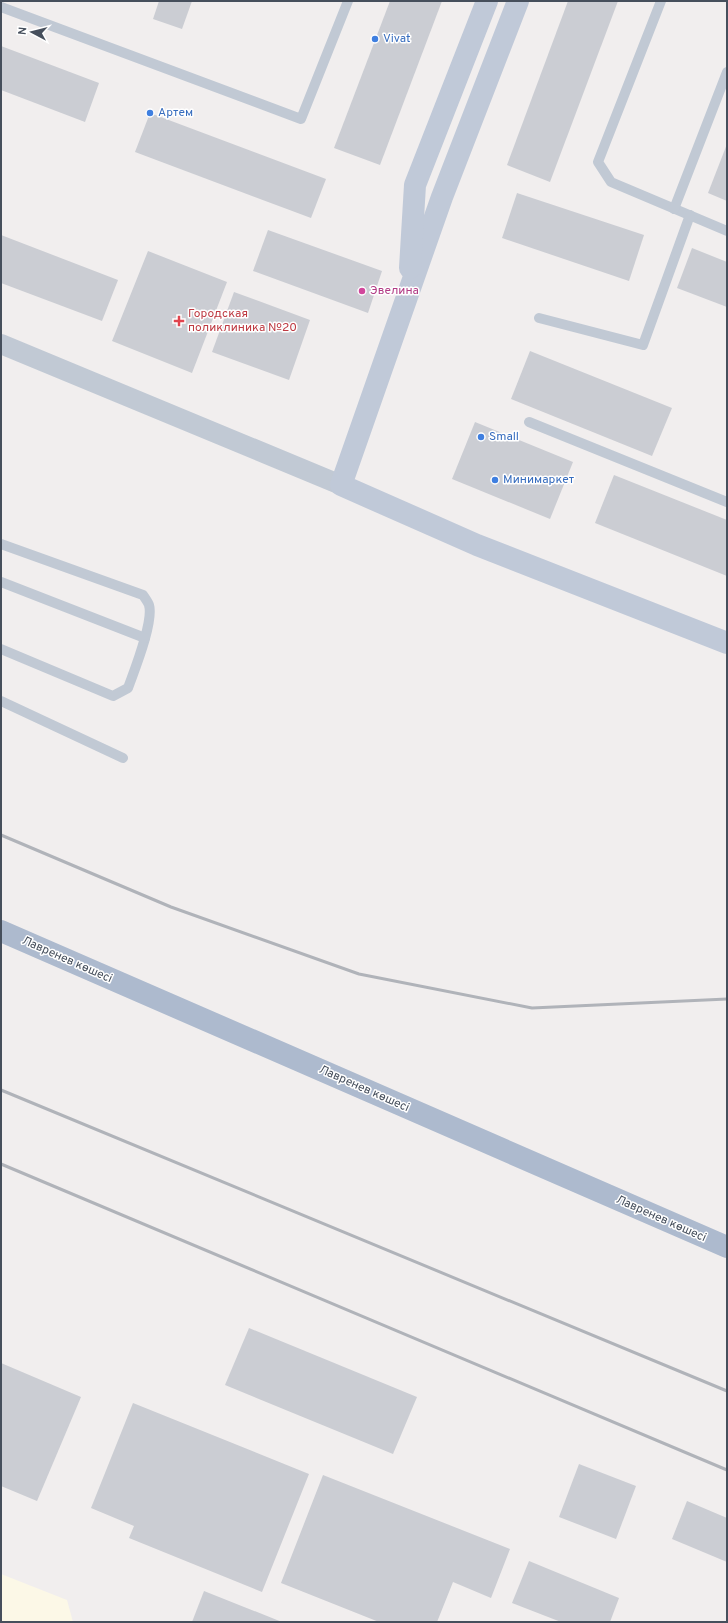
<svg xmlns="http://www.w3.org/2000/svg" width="728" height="1623" viewBox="0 0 728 1623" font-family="Overpass,sans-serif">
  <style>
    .commercial { fill: #fcf8e7 }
    .building { fill: #cbcdd3 }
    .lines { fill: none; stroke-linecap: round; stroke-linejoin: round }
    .lane { stroke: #c1c9d4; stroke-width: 10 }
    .street { stroke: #c1c9d4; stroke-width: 20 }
    .secondary { stroke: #c0c9d8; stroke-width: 22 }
    .primary { stroke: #adbace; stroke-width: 22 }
    .rail { stroke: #b0b3b9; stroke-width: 3 }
    .shop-dot { fill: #3f7fe0; stroke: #fff; stroke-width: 1.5 }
    .hotel-dot { fill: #d1479c; stroke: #fff; stroke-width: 1.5 }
    .health-dot { fill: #e0444e; stroke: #fff; stroke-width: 1.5 }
    .labels { text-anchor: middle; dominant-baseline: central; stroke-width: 3; stroke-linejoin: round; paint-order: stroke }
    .shop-label { font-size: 12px; fill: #366cbe; stroke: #fff; text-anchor: start }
    .hotel-label { font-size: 12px; fill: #b23c85; stroke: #fff; text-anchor: start }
    .health-label { font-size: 12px; fill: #be3a42; stroke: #fff; text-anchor: start }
    .street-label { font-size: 12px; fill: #464f5c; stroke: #fff }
  </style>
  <rect width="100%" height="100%" fill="#f1eeee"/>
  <path class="commercial" d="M1,1574L67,1600L73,1622H1Z"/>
  <g class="building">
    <path d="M159,1H192L182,29L153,19Z"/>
    <path d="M390,1H442L380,165L334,148Z"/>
    <path d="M568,1H618L550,182L507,165Z"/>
    <path d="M1,46L99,83L85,122L1,90Z"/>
    <path d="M150,113L326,179L311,218L135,152Z"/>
    <path d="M727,144V201L708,193Z"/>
    <path d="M517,193L644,235L629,281L502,238Z"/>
    <path d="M268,230L382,271L368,313L253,271Z"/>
    <path d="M1,235L118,280L102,321L1,283Z"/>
    <path d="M692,248L727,262V307L677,288Z"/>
    <path d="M148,251L227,282L192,373L112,341Z"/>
    <path d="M234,292L310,320L289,380L212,352Z"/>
    <path d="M530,351L672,408L652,456L511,399Z"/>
    <path d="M475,422L573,462L550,519L452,479Z"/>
    <path d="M614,475L727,520V576L595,523Z"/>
    <path d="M249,1328L417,1397L393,1454L225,1385Z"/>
    <path d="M1,1363L81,1397L37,1501L1,1486Z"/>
    <path d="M133,1403L309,1474L262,1592L129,1538L134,1526L91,1508Z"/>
    <path d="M579,1464L636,1486L616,1539L559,1517Z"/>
    <path d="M323,1475L510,1549L491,1598L453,1582L437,1622H379L281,1583Z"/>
    <path d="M687,1501L727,1518V1562L672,1539Z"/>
    <path d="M529,1561L619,1598L610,1622H561L512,1603Z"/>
    <path d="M204,1591L282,1622H192Z"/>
  </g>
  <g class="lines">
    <g class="lane">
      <path d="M661,1L598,162L611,182L727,231"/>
      <path d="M1,7L301,119L348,1"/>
      <path d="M674,209L727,72"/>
      <path d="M539,318L643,345L690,215"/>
      <path d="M529,422L727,502"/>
      <path d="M1,544L143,595C145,598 148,602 149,605C154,622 134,671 128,688L113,696L1,649"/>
      <path d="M1,582L145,638"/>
      <path d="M1,701L123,758"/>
    </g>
    <path class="street" d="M1,344L341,485"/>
    <g class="secondary">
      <path d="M518,1L442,197L341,485L477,545L727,643"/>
      <path d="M410,268L415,185L487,1"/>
    </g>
    <path class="primary" d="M1,931L727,1247"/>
    <g class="rail">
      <path d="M1,835L171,907L359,974L532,1008L727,999"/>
      <path d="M1,1090L727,1391"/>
      <path d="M1,1164L727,1470"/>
    </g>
  </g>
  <g class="shop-dot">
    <circle cx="375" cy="39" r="4"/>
    <circle cx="150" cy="113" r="4"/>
    <circle cx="481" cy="437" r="4"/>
    <circle cx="495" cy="480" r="4"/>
  </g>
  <circle class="hotel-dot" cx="362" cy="291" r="4"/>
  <path class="health-dot" d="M177 315h4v4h4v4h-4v4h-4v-4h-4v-4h4z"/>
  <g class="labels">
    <g class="shop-label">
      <text x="383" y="39">Vivat</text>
      <text x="158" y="113">Артем</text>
      <text x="489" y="437">Small</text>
      <text x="503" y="480">Минимаркет</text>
    </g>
    <g class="hotel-label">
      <text x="370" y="291">Эвелина</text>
    </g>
    <g class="health-label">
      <text x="188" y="314">Городская<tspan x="188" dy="14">поликлиника №20</tspan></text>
    </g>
    <g class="street-label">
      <text transform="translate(67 960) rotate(24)">Лавренев көшесі</text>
      <text transform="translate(364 1089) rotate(24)">Лавренев көшесі</text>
      <text transform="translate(661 1219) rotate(24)">Лавренев көшесі</text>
    </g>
  </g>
  <rect width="728" height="1623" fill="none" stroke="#464f5c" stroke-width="4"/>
  <g transform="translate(32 32) rotate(277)" stroke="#ffffff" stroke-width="3" paint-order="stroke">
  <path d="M0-3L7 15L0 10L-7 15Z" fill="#464f5c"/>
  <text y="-6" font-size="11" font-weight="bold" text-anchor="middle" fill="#464f5c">N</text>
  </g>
</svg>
